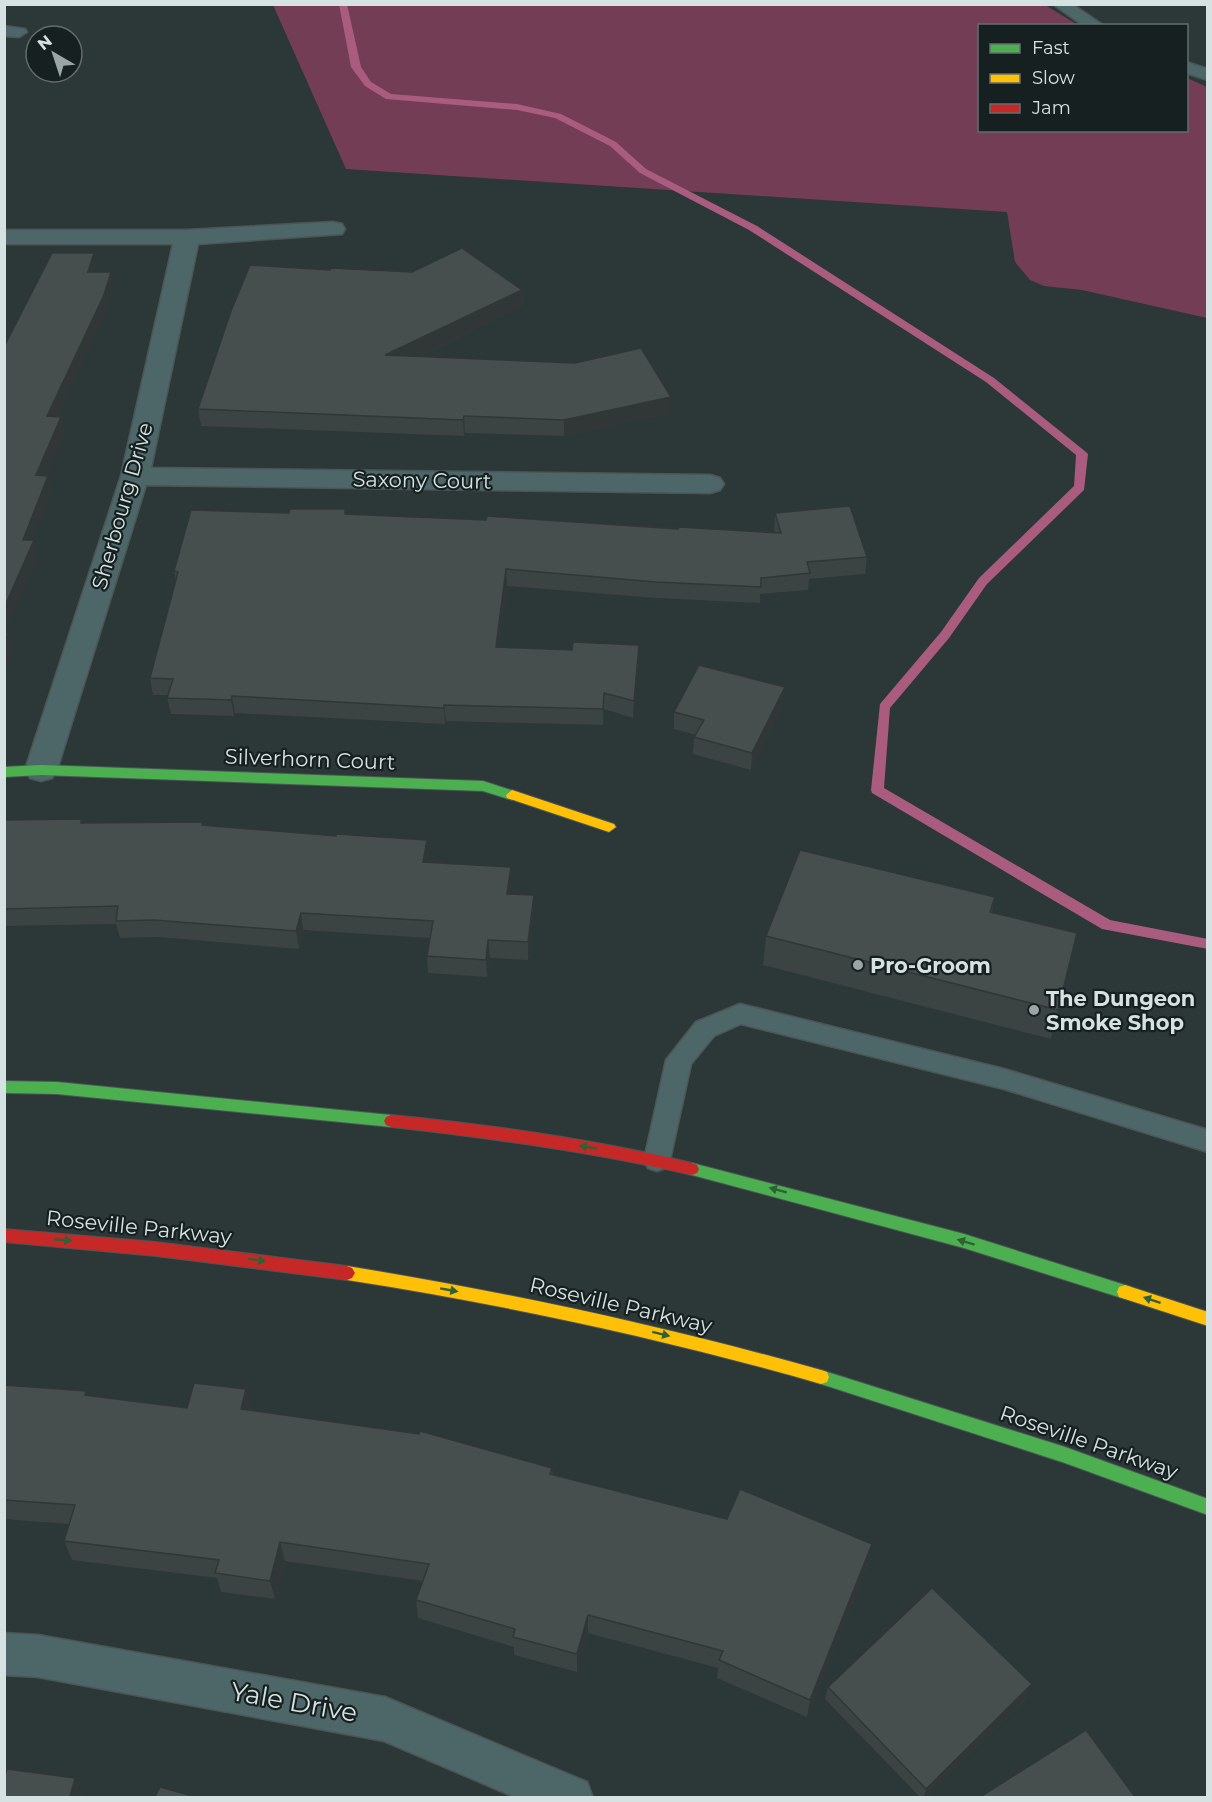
<svg xmlns="http://www.w3.org/2000/svg" width="1212" height="1802" viewBox="0 0 1212 1802" font-family="Montserrat,sans-serif">
  <style>
    .green { fill: #733d55 }
    .lines { fill: none; stroke-linecap: round; stroke-linejoin: round }
    .stream { fill: #a95c7e; fill-rule: evenodd }
    .lane-casing { stroke: #4b5555; stroke-width: 3 }
    .street-casing { stroke: #4b5555; stroke-width: 3 }
    .fast-casing { stroke: #4b5555; stroke-width: 2 }
    .slow-casing { stroke: #4b5555; stroke-width: 2 }
    .jam-casing { stroke: #4b5555; stroke-width: 2 }
    .lane { fill: #4d6769; fill-rule: evenodd }
    .street { fill: #4d6769; fill-rule: evenodd }
    .fast { fill: #4caf50; fill-rule: evenodd }
    .slow { fill: #ffc107; fill-rule: evenodd }
    .jam { fill: #c62828; fill-rule: evenodd }
    .wall { fill: #3c4343 }
    .shaded-wall { fill: #313737 }
    .building { fill: #464e4e; stroke: #313737; stroke-width: 1.5 }
    .oneway { fill: #2f6036 }
    .poi-dot { fill: #9aa6a6; stroke: #172020; stroke-width: 2 }
    .labels { text-anchor: middle; dominant-baseline: central; stroke-width: 4.5; stroke-linejoin: round; paint-order: stroke }
    .street-label { font-size: 21px; fill: #d6e1e1; stroke: #172020 }
    .poi-label { font-size: 21px; font-weight: bold; fill: #d6e1e1; stroke: #172020; text-anchor: start }
    .near-street-label { font-size: 26px; fill: #d6e1e1; stroke: #172020 }
  </style>
  <rect width="100%" height="100%" fill="#2c3737"/>
  <path class="green" d="M273,5H1045L1078,25L980,26V130H1186L1187,78L1207,87V318L1082,290L1044,286L1030,280L1015,262L1007,212L346,169Z"/>
  <g class="lines">
    <path class="stream" d="M339,4H347L361,67L371,82L391,94L517,104L561,114L616,142L646,169L757,226L994,378L1086,452L1088,454L1084,490L987,584L949,638L890,708L884,788L1110,920L1208,939V949L1102,929L872,793L871,790L880,704L941,632L979,578L1074,486L1076,455L986,382L749,230L640,173L610,146L555,118L517,110L386,99L365,86L351,67Z"/>
    <g class="lane-casing">
      <g id="lane">
        <path d="M1053,4H1072L1104,26H1084Z"/>
        <path d="M4,26L25,29L27,32L19,37L4,36Z"/>
        <path d="M1186,62L1208,69V80L1186,73Z"/>
        <path d="M740,1004L1004,1069L1208,1130V1152L1004,1089L741,1024L714,1036L691,1064L670,1160L666,1168L657,1171L648,1168L644,1160L666,1060L696,1022Z"/>
      </g>
    </g>
    <g class="street-casing">
      <g id="street">
        <path d="M333,222L342,224L345,229L342,234L198,244L151,468L710,475L720,478L724,484L720,490L710,493L146,485L57,770L52,778L41,781L30,778L25,770L121,476L173,244H4V230H187Z"/>
        <path d="M4,1633L38,1635L385,1697L587,1782L593,1798H517L384,1741L38,1677L4,1675Z"/>
      </g>
    </g>
    <g class="fast-casing">
      <g id="fast">
        <path d="M41,765L483,781L517,792L518,795L512,800L483,791L41,775L4,777V767Z"/>
        <path d="M4,1081L57,1082L391,1115L396,1117L398,1121L396,1125L391,1127L57,1094L4,1093Z"/>
        <path d="M692,1163L964,1234L1125,1285L1131,1287L1133,1292L1131,1297L1125,1299L964,1248L692,1175L687,1173L685,1169L687,1165Z"/>
        <path d="M821,1370L1065,1447L1208,1499V1515L1065,1463L815,1382L813,1377L815,1372Z"/>
      </g>
    </g>
    <g class="slow-casing">
      <g id="slow">
        <path d="M512,790L614,824L616,827L609,832L507,798L506,795Z"/>
        <path d="M347,1266C507,1292 665,1326 821,1370L827,1372L829,1377L827,1382L821,1384C665,1339 507,1305 347,1280L342,1278L339,1273L342,1268Z"/>
        <path d="M1125,1285L1208,1312V1326L1119,1297L1117,1292L1119,1287Z"/>
      </g>
    </g>
    <g class="jam-casing">
      <g id="jam">
        <path d="M391,1115C492,1125 593,1139 692,1163L697,1165L699,1169L697,1173L692,1175C593,1152 492,1138 391,1127L386,1125L384,1121L386,1117Z"/>
        <path d="M4,1229L156,1242L347,1266L352,1268L355,1273L352,1278L347,1280L156,1256L4,1242Z"/>
      </g>
    </g>
    <use href="#lane" class="lane"/>
    <use href="#street" class="street"/>
    <use href="#fast" class="fast"/>
    <use href="#slow" class="slow"/>
    <use href="#jam" class="jam"/>
  </g>
  <g class="wall">
    <path d="M522,290L523,306L418,357L671,397V413L564,436L465,433L464,436L201,426L198,409Z"/>
    <path d="M345,509L346,514L775,532L774,529L775,513L867,557L865,574L809,579L808,590L760,594V603L656,598L507,586L499,647L639,661L633,718L604,709L603,725L446,721L445,724L235,713L234,716L171,714L167,698L168,695H153L150,678L176,581L174,571L289,513Z"/>
    <path d="M783,704L751,770L693,754L694,737L696,735L674,729V712Z"/>
    <path d="M81,819L82,823L202,822L203,825L336,836L427,840L429,857L428,862L512,884L510,894L534,895V912L528,960L490,958L487,977L428,973L427,956L430,938L303,930L299,949L158,937L120,938L116,924L4,926V820Z"/>
    <path d="M995,897L992,912L1077,933L1051,1039L763,965L766,936Z"/>
    <path d="M4,1385L187,1408L246,1389L251,1410L552,1468L553,1475L868,1563L807,1717L717,1678L718,1668L588,1633L577,1672L514,1655V1647L418,1618L416,1600L422,1581L285,1561L275,1599L221,1592L217,1578L72,1560L64,1541L69,1524L4,1519Z"/>
    <path d="M828,1687L1027,1697L926,1797H920L825,1699Z"/>
  </g>
  <g class="shaded-wall">
    <path d="M94,253L97,269L92,288L88,272Z"/>
    <path d="M111,272L114,288L107,311L51,432L47,416Z"/>
    <path d="M522,290L523,306L386,372L385,355Z"/>
    <path d="M671,397V413L564,436V420Z"/>
    <path d="M464,416L465,433L464,436L463,420Z"/>
    <path d="M61,417L65,433L40,492L36,475Z"/>
    <path d="M48,476L52,492L28,554L34,540L38,557L4,634V608L23,540Z"/>
    <path d="M506,569L507,586L497,663L496,647Z"/>
    <path d="M8,633L13,650L4,670V643Z"/>
    <path d="M639,645V661L633,718L634,701Z"/>
    <path d="M785,687L783,704L751,770L752,753Z"/>
    <path d="M604,693V709L603,725V709Z"/>
    <path d="M232,696L235,713L234,716L231,700Z"/>
    <path d="M444,705L446,721L445,724L444,708Z"/>
    <path d="M427,840L429,857L425,880L423,862Z"/>
    <path d="M511,867L512,884L508,911L507,894Z"/>
    <path d="M534,895V912L528,960V942Z"/>
    <path d="M301,913L303,930L299,949L296,931Z"/>
    <path d="M488,940L490,958L487,977L486,960Z"/>
    <path d="M246,1389L251,1409L246,1429L241,1409Z"/>
    <path d="M280,1542L285,1561L275,1599L270,1581Z"/>
    <path d="M872,1544L868,1563L807,1717L810,1700Z"/>
    <path d="M588,1615V1633L577,1672V1654Z"/>
    <path d="M1032,1684L1027,1697L926,1797H924L926,1789Z"/>
    <path d="M75,1778L84,1795L83,1797H70Z"/>
  </g>
  <g class="building">
    <path d="M462,248L522,290L385,355L575,363L641,348L671,397L564,420L464,416L463,420L198,409L231,311L250,265L330,270L331,268L412,272Z"/>
    <path d="M52,253H94L88,272H111L104,295L47,416L61,417L36,475L48,476L23,540H34L4,608V347Z"/>
    <path d="M850,506L867,557L807,562L810,573L761,578V587L656,582L506,569L496,647L572,650L573,642L639,645L634,701L604,693L603,709L444,705V708L232,696L231,700L167,698L173,679L150,678L178,572L174,571L191,510L289,513L290,509H345V514L486,520L487,516L678,529L679,527L781,533L775,513Z"/>
    <path d="M4,633H8L4,643Z"/>
    <path d="M699,665L785,687L752,753L694,737L704,720L674,712Z"/>
    <path d="M81,819V823L202,822V825L336,836V834L427,840L423,862L511,867L507,894L534,895L528,942L488,940L486,960L427,956L433,921L301,913L296,931L154,920L116,921L118,906L4,909V820Z"/>
    <path d="M800,850L995,897L990,912L1077,933L1058,1010L766,936Z"/>
    <path d="M194,1383L246,1389L241,1409L419,1434L420,1431L552,1468L550,1474L727,1519L740,1489L872,1544L810,1700L719,1660L723,1651L588,1615L577,1654L513,1637L515,1629L416,1600L429,1564L280,1542L270,1581L215,1573L219,1560L64,1541L75,1505L4,1500V1385L86,1391L85,1395L187,1408Z"/>
    <path d="M932,1588L1032,1684L926,1789L828,1687Z"/>
    <path d="M1086,1730L1135,1797H980Z"/>
    <path d="M7,1769L75,1778L70,1797H4V1778Z"/>
    <path d="M160,1787L196,1797H155Z"/>
  </g>
  <defs><path id="oneway-solid" d="M-6-.8H1V-3.2L6.5 0L1 3.2V.8H-6Z" transform="scale(1.5)"/></defs>
  <g class="oneway">
    <use href="#oneway-solid" transform="translate(588 1147) rotate(-170)"/>
    <use href="#oneway-solid" transform="translate(778 1190) rotate(-165)"/>
    <use href="#oneway-solid" transform="translate(63 1240) rotate(5)"/>
    <use href="#oneway-solid" transform="translate(966 1242) rotate(-163)"/>
    <use href="#oneway-solid" transform="translate(257 1260) rotate(7)"/>
    <use href="#oneway-solid" transform="translate(449 1290) rotate(10)"/>
    <use href="#oneway-solid" transform="translate(1152 1300) rotate(-162)"/>
    <use href="#oneway-solid" transform="translate(661 1334) rotate(14)"/>
  </g>
  <g class="poi-dot">
    <circle cx="858" cy="965" r="6"/>
    <circle cx="1034" cy="1010" r="6"/>
  </g>
  <g class="labels">
    <g class="street-label">
      <text transform="translate(422 480) rotate(1)">Saxony Court</text>
      <text transform="translate(122 506) rotate(-74)">Sherbourg Drive</text>
      <text transform="translate(310 759) rotate(2)">Silverhorn Court</text>
      <text transform="translate(139 1227) rotate(6)">Roseville Parkway</text>
      <text transform="translate(621 1305) rotate(13)">Roseville Parkway</text>
      <text transform="translate(1089 1442) rotate(19)">Roseville Parkway</text>
    </g>
    <g class="poi-label">
      <text x="870" y="965">Pro-Groom</text>
      <text x="1046" y="998">The Dungeon<tspan x="1046" dy="24">Smoke Shop</tspan></text>
    </g>
    <g class="near-street-label">
      <text transform="translate(294 1702) rotate(10)">Yale Drive</text>
    </g>
  </g>
  <rect width="1212" height="1802" fill="none" stroke="#d6e1e1" stroke-width="12"/>
  <rect x="978" y="24" width="210" height="108" fill="#172020" stroke="#636d6d" stroke-width="1.5"/>
  <rect x="990" y="44" width="30" height="9" fill="#4caf50" stroke="#636d6d" stroke-width="1.5"/>
  <text x="1032" y="54" font-size="18" fill="#d6e1e1">Fast</text>
  <rect x="990" y="74" width="30" height="9" fill="#ffc107" stroke="#636d6d" stroke-width="1.5"/>
  <text x="1032" y="84" font-size="18" fill="#d6e1e1">Slow</text>
  <rect x="990" y="104" width="30" height="9" fill="#c62828" stroke="#636d6d" stroke-width="1.5"/>
  <text x="1032" y="114" font-size="18" fill="#d6e1e1">Jam</text>
  <g transform="translate(54 54) rotate(321)"><circle r="28" fill="#172020" stroke="#636d6d" stroke-width="1.5"/>
  <path d="M0-4.5L10 22L0 15L-10 22Z" fill="#9aa6a6"/>
  <text y="-9" font-size="16" font-weight="bold" text-anchor="middle" fill="#d6e1e1">N</text>
  </g>
</svg>
